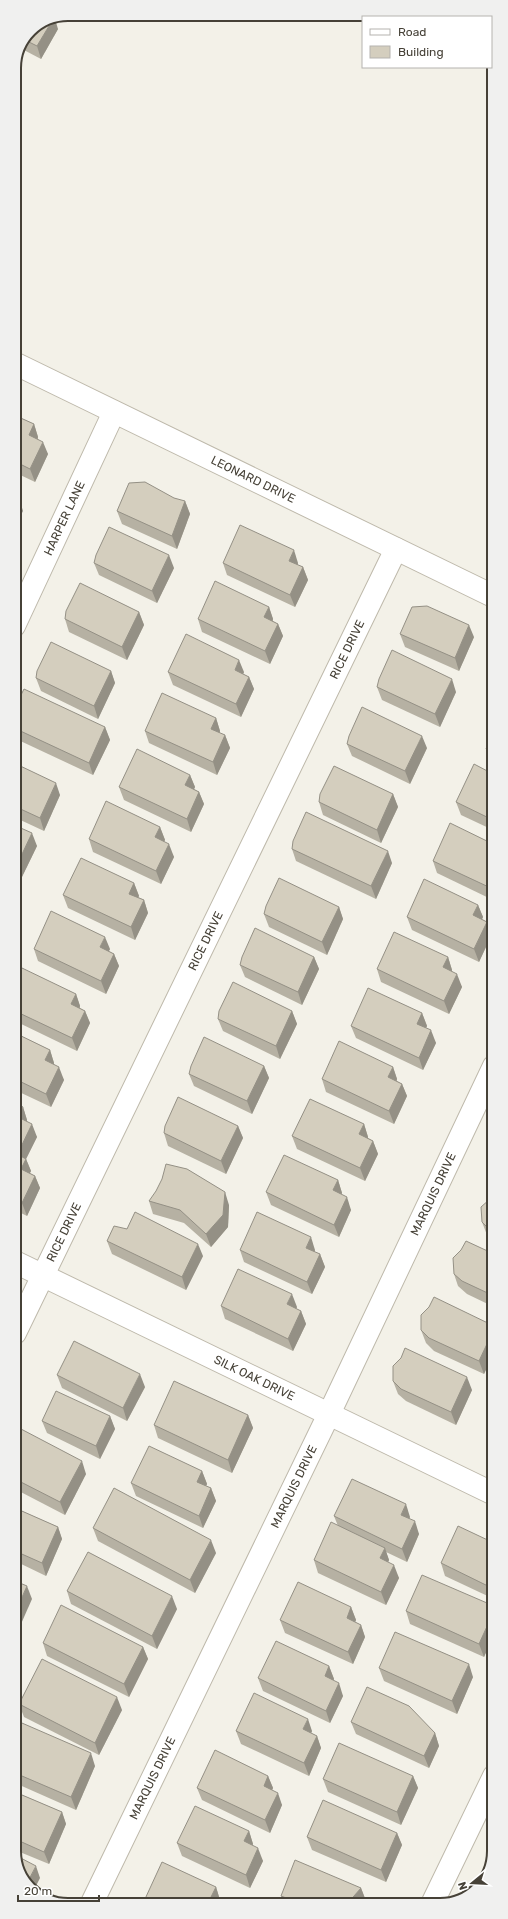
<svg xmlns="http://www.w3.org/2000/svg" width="508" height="1919" viewBox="0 0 508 1919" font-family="Rubik,sans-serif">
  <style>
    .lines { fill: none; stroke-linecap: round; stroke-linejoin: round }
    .minor-casing { stroke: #beb9ab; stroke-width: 24 }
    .minor { stroke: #fff; stroke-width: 22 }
    .wall { fill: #b6b1a3 }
    .shaded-wall { fill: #949085 }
    .building { fill: #d4cebe; stroke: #949085 }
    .labels { text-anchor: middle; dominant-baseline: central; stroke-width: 3.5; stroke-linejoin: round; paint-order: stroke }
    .street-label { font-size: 12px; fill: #464137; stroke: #fff }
    .rim { fill: none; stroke: #464137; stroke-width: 2 }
  </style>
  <rect width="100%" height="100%" fill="#f3f1e8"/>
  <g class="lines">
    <g class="minor-casing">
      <g id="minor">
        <path id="s1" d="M14,363L493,596"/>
        <path id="s2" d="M14,626L114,412"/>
        <path id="s3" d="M15,1262L494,1494"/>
        <path id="s4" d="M15,1333L396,549"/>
        <path d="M432,1904L494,1776"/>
        <path id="s5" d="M91,1905L329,1414L494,1066"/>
      </g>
    </g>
    <use href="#minor" class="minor"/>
  </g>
  <g class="wall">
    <path d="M68,14H71L68,20L61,17Z"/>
    <path d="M58,29L41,59L22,49L30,30Z"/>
    <path d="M14,415L34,424L38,437V439L48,454L35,482L14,472Z"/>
    <path d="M185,501L190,514L177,549L122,524L117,511Z"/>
    <path d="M94,563L174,568L157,603L99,575Z"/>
    <path d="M223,563H298V565L303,567L308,580L295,607L227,575Z"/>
    <path d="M269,607L273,619V621L278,624L283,636L270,664L202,632L198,619Z"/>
    <path d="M139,612L144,625L127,660L69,632L65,619Z"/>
    <path d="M400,634L474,637L459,671L405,647Z"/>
    <path d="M111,671L115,683L98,719L41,691L36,678Z"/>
    <path d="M168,672H244L243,674L249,677L254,689L241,717L173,685Z"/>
    <path d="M377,687L456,692L440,727L382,700Z"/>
    <path d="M14,709L105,727L110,740L93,775L14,738Z"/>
    <path d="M216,718L220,731V733L225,735L230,748L217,775L149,743L145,731Z"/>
    <path d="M493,733V763L490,762L486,749Z"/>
    <path d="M347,744L427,748L410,784L352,756Z"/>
    <path d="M14,763L60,795L44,831L14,817Z"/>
    <path d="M493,774V830L461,815L456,802Z"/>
    <path d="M190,775L195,787L194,789L199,792L204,804L191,832L124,800L119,787Z"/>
    <path d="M393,794L398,807L381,843L323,815L319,802Z"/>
    <path d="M14,825L37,846L20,881L14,879Z"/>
    <path d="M160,827L165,840L164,841L174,857L161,884L93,852L89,839Z"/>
    <path d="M493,844V900L437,873L433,861Z"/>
    <path d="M292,849L392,863L376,899L296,861Z"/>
    <path d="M134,883L139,896L138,897L144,900L148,913L135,940L68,908L63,895Z"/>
    <path d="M478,905L483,917L482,919L487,922L492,934L479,962L412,930L407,917Z"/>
    <path d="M339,907L343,919L327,955L269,927L264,914Z"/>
    <path d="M34,949H110L109,951L114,954L119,966L106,994L38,961Z"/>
    <path d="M314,957L319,969L302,1005L245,977L240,965Z"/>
    <path d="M448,957L452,970V971L462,987L449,1014L381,982L377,969Z"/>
    <path d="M15,985L76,994L80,1006V1008L85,1011L90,1023L77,1051L15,1021Z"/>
    <path d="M292,1011L297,1024L280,1059L223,1031L218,1019Z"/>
    <path d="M422,1013L427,1026L426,1028L436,1043L423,1070L356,1038L351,1026Z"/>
    <path d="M15,1033L50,1050L54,1063V1064L64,1080L51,1107L15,1090Z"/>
    <path d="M264,1066L269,1078L252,1114L194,1086L189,1074Z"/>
    <path d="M393,1067L397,1079V1081L402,1084L407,1096L394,1124L326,1092L322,1079Z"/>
    <path d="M15,1103L23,1107L27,1120V1121L37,1137L26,1159L31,1171L30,1173L35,1176L40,1188L27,1216L15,1210Z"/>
    <path d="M364,1124L368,1137V1138L373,1141L378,1154L365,1181L297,1149L292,1136Z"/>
    <path d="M238,1126L243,1138L226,1174L168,1146L164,1133Z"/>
    <path d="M338,1180L342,1193L341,1195L351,1210L339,1237L271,1205L266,1192Z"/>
    <path d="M494,1190V1242L487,1235L482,1222L490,1199Z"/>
    <path d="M149,1201L229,1205L228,1227L211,1247L184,1223L153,1214Z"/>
    <path d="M107,1241L203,1256L186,1290L112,1254Z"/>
    <path d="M240,1250H315V1252L320,1254L325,1267L312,1294L244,1262Z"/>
    <path d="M494,1254V1307L467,1294L458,1286L454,1274Z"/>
    <path d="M221,1306L297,1307L296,1309L301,1311L306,1324L293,1351L225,1319Z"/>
    <path d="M494,1326V1352L484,1374L434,1351L426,1343L421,1330Z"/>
    <path d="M57,1375L145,1387L127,1421L62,1388Z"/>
    <path d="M393,1381L472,1390L456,1425L406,1401L398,1394Z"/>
    <path d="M248,1415L253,1428L232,1473L158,1438L154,1425Z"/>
    <path d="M110,1416L115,1429L100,1459L47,1433L42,1421Z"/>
    <path d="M15,1441L86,1474L65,1515L15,1489Z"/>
    <path d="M202,1471L207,1484L206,1486L211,1488L216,1501L203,1528L136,1496L131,1483Z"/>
    <path d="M15,1508L58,1527L62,1539L46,1576L15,1561Z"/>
    <path d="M334,1516L410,1517L409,1519L419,1534L407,1562L386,1552L389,1560L388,1562L399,1578L386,1605L318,1573L314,1560L338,1526Z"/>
    <path d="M93,1528L216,1553L195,1593L98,1541Z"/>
    <path d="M494,1543V1599L445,1576L441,1563Z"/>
    <path d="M67,1591L177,1609L157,1649L71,1604Z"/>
    <path d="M494,1606V1634L484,1657L410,1624L406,1611Z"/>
    <path d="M351,1607L356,1620L355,1622L361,1625L365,1637L353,1664L285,1633L280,1620Z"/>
    <path d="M43,1643L143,1647L148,1659L129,1697L47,1656Z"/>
    <path d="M329,1666L334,1679L333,1681L343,1696L330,1723L263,1691L258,1678Z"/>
    <path d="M379,1668L473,1677L457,1714L384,1681Z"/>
    <path d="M19,1704L122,1710L99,1755L24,1717Z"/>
    <path d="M15,1720L95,1766L76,1810L15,1783Z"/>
    <path d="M351,1722L435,1733L439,1746L429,1768L356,1734Z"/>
    <path d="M236,1731H312L311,1733L317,1736L321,1748L309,1776L241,1744Z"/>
    <path d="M268,1776L273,1788L272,1790L282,1805L270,1833L202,1800L197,1788Z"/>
    <path d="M413,1776L418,1788L401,1825L328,1792L323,1779Z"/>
    <path d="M15,1792L62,1812L66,1824L49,1864L15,1850Z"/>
    <path d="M249,1831L253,1844L252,1845L263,1861L250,1888L182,1856L177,1843Z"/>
    <path d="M397,1833L402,1845L386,1882L312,1850L307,1837Z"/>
    <path d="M216,1887L220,1900V1901L225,1904L147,1905L145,1899Z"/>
    <path d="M361,1888L366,1901L363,1904H284L281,1896Z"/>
  </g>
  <g class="shaded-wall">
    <path d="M68,14H71L68,20L66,15Z"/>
    <path d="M55,19L58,29L41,59L37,46L52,21Z"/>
    <path d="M15,95L19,107L14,117V96Z"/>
    <path d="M34,424L38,437L34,448L29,435Z"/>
    <path d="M43,442L48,454L35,482L30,469Z"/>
    <path d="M19,498L23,511L14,529V507Z"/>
    <path d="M185,501L190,514L177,549L172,536Z"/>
    <path d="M294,550L298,563L294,573L289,561Z"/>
    <path d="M169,555L174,568L157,603L152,591Z"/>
    <path d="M303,567L308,580L295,607L290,595Z"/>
    <path d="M269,607L273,619L269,630L264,617Z"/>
    <path d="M139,612L144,625L127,660L122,647Z"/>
    <path d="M278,624L283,636L270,664L265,651Z"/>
    <path d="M469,625L474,637L459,671L455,658Z"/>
    <path d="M239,660L244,672L239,683L235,670Z"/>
    <path d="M111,671L115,683L98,719L94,706Z"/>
    <path d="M249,677L254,689L241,717L236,704Z"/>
    <path d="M452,679L456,692L440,727L435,714Z"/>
    <path d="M216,718L220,731L216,741L211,729Z"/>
    <path d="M105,727L110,740L93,775L89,763Z"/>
    <path d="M225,735L230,748L217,775L213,762Z"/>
    <path d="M422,736L427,748L410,784L405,771Z"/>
    <path d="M190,775L195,787L190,798L185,785Z"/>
    <path d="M56,783L60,795L44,831L40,818Z"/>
    <path d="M199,792L204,804L191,832L187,819Z"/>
    <path d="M393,794L398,807L381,843L377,830Z"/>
    <path d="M160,827L165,840L160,850L155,837Z"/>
    <path d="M32,833L37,846L20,881L15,869Z"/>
    <path d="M169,844L174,857L161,884L156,871Z"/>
    <path d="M388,851L392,863L376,899L371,886Z"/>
    <path d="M134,883L139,896L134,906L129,894Z"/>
    <path d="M144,900L148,913L135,940L131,927Z"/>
    <path d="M478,905L483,917L478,928L473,915Z"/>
    <path d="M339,907L343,919L327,955L322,942Z"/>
    <path d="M487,922L492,934L479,962L474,949Z"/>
    <path d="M105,937L110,949L104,960L100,947Z"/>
    <path d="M114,954L119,966L106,994L101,981Z"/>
    <path d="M314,957L319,969L302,1005L298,992Z"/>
    <path d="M448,957L452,970L448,980L443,967Z"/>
    <path d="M457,974L462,987L449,1014L444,1001Z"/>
    <path d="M76,994L80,1006L76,1017L71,1004Z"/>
    <path d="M85,1011L90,1023L77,1051L72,1038Z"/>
    <path d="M292,1011L297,1024L280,1059L276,1046Z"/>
    <path d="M422,1013L427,1026L422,1036L417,1024Z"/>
    <path d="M431,1030L436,1043L423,1070L419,1058Z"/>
    <path d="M50,1050L54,1063L50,1073L45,1060Z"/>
    <path d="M264,1066L269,1078L252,1114L247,1101Z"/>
    <path d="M59,1067L64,1080L51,1107L46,1094Z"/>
    <path d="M393,1067L397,1079L392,1090L388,1077Z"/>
    <path d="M402,1084L407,1096L394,1124L389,1111Z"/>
    <path d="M23,1107L27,1120L23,1130L18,1117Z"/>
    <path d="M32,1124L37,1137L26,1159L31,1171L25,1182L21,1169L24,1163L19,1151Z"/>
    <path d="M364,1124L368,1137L364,1147L359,1134Z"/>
    <path d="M238,1126L243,1138L226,1174L221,1161Z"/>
    <path d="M373,1141L378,1154L365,1181L360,1168Z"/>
    <path d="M35,1176L40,1188L27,1216L22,1203Z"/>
    <path d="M338,1180L342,1193L337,1203L333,1190Z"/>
    <path d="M225,1192L229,1205L228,1227L211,1247L206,1234Z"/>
    <path d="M347,1197L351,1210L339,1237L334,1225Z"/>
    <path d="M311,1237L315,1250L311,1260L306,1248Z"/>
    <path d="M198,1244L203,1256L186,1290L182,1277Z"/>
    <path d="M320,1254L325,1267L312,1294L307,1282Z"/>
    <path d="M292,1294L297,1307L292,1317L287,1304Z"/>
    <path d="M301,1311L306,1324L293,1351L288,1339Z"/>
    <path d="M494,1329V1352L484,1374L479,1361Z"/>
    <path d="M140,1374L145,1387L127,1421L123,1408Z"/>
    <path d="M467,1377L472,1390L456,1425L451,1412Z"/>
    <path d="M248,1415L253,1428L232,1473L228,1460Z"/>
    <path d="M110,1416L115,1429L100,1459L96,1446Z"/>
    <path d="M82,1461L86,1474L65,1515L60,1502Z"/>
    <path d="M202,1471L207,1484L202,1494L197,1482Z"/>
    <path d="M211,1488L216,1501L203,1528L199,1516Z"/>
    <path d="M406,1504L410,1517L405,1527L401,1515Z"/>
    <path d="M415,1521L419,1534L407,1562L402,1549Z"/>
    <path d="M58,1527L62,1539L46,1576L42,1563Z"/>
    <path d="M211,1540L216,1553L195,1593L190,1580Z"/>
    <path d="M385,1548L389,1560L384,1571L380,1558Z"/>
    <path d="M394,1565L399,1578L386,1605L381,1592Z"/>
    <path d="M27,1586L32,1599L17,1633L15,1628V1613Z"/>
    <path d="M172,1596L177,1609L157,1649L152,1636Z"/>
    <path d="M351,1607L356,1620L351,1631L347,1618Z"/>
    <path d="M494,1611V1634L484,1657L479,1644Z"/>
    <path d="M361,1625L365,1637L353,1664L348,1652Z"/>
    <path d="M143,1647L148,1659L129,1697L124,1684Z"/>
    <path d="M469,1664L473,1677L457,1714L452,1701Z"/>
    <path d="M329,1666L334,1679L329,1689L325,1676Z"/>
    <path d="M339,1683L343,1696L330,1723L326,1711Z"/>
    <path d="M117,1697L122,1710L99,1755L95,1743Z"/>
    <path d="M308,1719L312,1731L307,1742L303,1729Z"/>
    <path d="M435,1733L439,1746L429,1768L424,1756Z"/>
    <path d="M317,1736L321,1748L309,1776L304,1763Z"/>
    <path d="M91,1753L95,1766L76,1810L71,1797Z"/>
    <path d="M268,1776L273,1788L268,1798L264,1786Z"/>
    <path d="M413,1776L418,1788L401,1825L397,1812Z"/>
    <path d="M278,1793L282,1805L270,1833L265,1820Z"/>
    <path d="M62,1812L66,1824L49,1864L44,1852Z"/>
    <path d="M249,1831L253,1844L249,1854L244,1841Z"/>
    <path d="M397,1833L402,1845L386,1882L381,1870Z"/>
    <path d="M258,1848L263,1861L250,1888L246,1875Z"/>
    <path d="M36,1866L40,1878L33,1892H32L27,1883Z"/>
    <path d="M216,1887L220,1900L218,1904L211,1897Z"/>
    <path d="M361,1888L366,1901L363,1904H347Z"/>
  </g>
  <g class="building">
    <path d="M52,21L37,46L25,40L30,30Z"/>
    <path d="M14,415L34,424L29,435L43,442L30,469L14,461Z"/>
    <path d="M145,482L174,498L185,501L172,536L117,511L129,483Z"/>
    <path d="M14,496L19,498L14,507Z"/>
    <path d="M240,525L294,550L289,561L303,567L290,595L223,563Z"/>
    <path d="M109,527L169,555L152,591L94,563L96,555Z"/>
    <path d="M215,581L269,607L264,617L278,624L265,651L198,619Z"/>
    <path d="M80,583L139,612L122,647L65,619L66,611Z"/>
    <path d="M427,606L469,625L455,658L400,634L412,607Z"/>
    <path d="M186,634L239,660L235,670L249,677L236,704L168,672Z"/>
    <path d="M51,642L111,671L94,706L36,678L37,671Z"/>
    <path d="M392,650L452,679L435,714L377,687L379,679Z"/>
    <path d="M24,689L105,727L89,763L14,728V709Z"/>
    <path d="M162,693L216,718L211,729L225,735L213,762L145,731Z"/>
    <path d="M362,707L422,736L405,771L347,744L349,736Z"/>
    <path d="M493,733V753L486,749Z"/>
    <path d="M137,749L190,775L185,785L199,792L187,819L119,787Z"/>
    <path d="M14,763L56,783L40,818L14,806Z"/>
    <path d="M474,764L493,774V820L456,802Z"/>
    <path d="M334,766L393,794L377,830L319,802L320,794Z"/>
    <path d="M106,801L160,827L155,837L169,844L156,871L89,839Z"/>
    <path d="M306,812L388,851L371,886L292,849L293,841Z"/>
    <path d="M450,823L493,844V889L433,861Z"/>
    <path d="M14,825L32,833L15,869L14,868Z"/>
    <path d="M81,858L134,883L129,894L144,900L131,927L63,895Z"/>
    <path d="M279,878L339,907L322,942L264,914L266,906Z"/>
    <path d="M424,879L478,905L473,915L487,922L474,949L407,917Z"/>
    <path d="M51,911L105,937L100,947L114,954L101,981L34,949Z"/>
    <path d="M255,928L314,957L298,992L240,965L242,957Z"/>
    <path d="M394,932L448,957L443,967L457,974L444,1001L377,969Z"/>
    <path d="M22,968L76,994L71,1004L85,1011L72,1038L15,1011V985Z"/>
    <path d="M233,982L292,1011L276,1046L218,1019L219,1011Z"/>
    <path d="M368,988L422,1013L417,1024L431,1030L419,1058L351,1026Z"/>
    <path d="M15,1033L50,1050L45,1060L59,1067L46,1094L15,1079Z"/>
    <path d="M204,1037L264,1066L247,1101L189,1074L191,1066Z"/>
    <path d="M339,1041L393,1067L388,1077L402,1084L389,1111L322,1079Z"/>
    <path d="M178,1097L238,1126L221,1161L164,1133L165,1126Z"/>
    <path d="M310,1099L364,1124L359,1134L373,1141L360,1168L292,1136Z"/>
    <path d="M15,1103L23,1107L18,1117L32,1124L19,1151L15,1149Z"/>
    <path d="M15,1153L26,1159L21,1169L35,1176L22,1203L15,1199Z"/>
    <path d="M284,1155L338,1180L333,1190L347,1197L334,1225L266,1192Z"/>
    <path d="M166,1164L187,1169L225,1192L223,1215L206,1234L180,1210L149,1201L156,1191L162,1179Z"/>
    <path d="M494,1190V1232L490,1230L482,1222L481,1207L490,1199Z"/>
    <path d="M135,1212L198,1244L182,1277L107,1241L114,1226L127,1229Z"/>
    <path d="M257,1212L311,1237L306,1248L320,1254L307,1282L240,1250Z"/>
    <path d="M466,1241L494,1254V1296L462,1281L454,1274L453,1258L461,1250Z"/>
    <path d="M238,1269L292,1294L287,1304L301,1311L288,1339L221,1306Z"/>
    <path d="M434,1297L494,1326V1329L479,1361L429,1338L421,1330V1315L429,1307Z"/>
    <path d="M74,1341L140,1374L123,1408L57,1375Z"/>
    <path d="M405,1348L467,1377L451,1412L401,1389L393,1381V1366L401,1358Z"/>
    <path d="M174,1381L248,1415L228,1460L154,1425Z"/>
    <path d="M56,1391L110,1416L96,1446L42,1421Z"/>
    <path d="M21,1429L82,1461L60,1502L15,1479V1441Z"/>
    <path d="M149,1446L202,1471L197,1482L211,1488L199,1516L131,1483Z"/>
    <path d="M352,1479L406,1504L401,1515L415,1521L402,1549L334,1516Z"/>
    <path d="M114,1488L211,1540L190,1580L93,1528Z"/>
    <path d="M15,1508L58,1527L42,1563L15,1551Z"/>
    <path d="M331,1522L385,1548L380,1558L394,1565L381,1592L314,1560Z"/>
    <path d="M458,1526L494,1543V1589L441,1563Z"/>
    <path d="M88,1552L172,1596L152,1636L67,1591Z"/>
    <path d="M422,1575L494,1606V1611L479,1644L406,1611Z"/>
    <path d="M15,1581L27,1586L15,1613Z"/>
    <path d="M298,1582L351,1607L347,1618L361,1625L348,1652L280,1620Z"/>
    <path d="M61,1605L143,1647L124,1684L43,1643Z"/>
    <path d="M395,1632L469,1664L452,1701L379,1668Z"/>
    <path d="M276,1641L329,1666L325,1676L339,1683L326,1711L258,1678Z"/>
    <path d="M42,1659L117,1697L95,1743L19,1704Z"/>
    <path d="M367,1687L409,1706L435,1733L424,1756L351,1722Z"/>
    <path d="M254,1693L308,1719L303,1729L317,1736L304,1763L236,1731Z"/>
    <path d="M15,1720L91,1753L71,1797L15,1773Z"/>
    <path d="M339,1743L413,1776L397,1812L323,1779Z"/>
    <path d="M215,1750L268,1776L264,1786L278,1793L265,1820L197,1788Z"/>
    <path d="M15,1792L62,1812L44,1852L15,1839Z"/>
    <path d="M323,1800L397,1833L381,1870L307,1837Z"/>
    <path d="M195,1806L249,1831L244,1841L258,1848L246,1875L177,1843Z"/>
    <path d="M15,1855L36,1866L27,1883L15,1862Z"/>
    <path d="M295,1860L361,1888L347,1904H302L281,1896Z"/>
    <path d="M162,1862L216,1887L211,1897L225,1904L156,1905L145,1899Z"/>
  </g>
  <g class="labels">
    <g class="street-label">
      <text stroke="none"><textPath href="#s1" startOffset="266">LEONARD DRIVE</textPath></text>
      <text stroke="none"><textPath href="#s2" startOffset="119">HARPER LANE</textPath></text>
      <text stroke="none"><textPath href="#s4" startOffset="760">RICE DRIVE</textPath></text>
      <text stroke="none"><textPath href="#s4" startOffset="436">RICE DRIVE</textPath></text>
      <text stroke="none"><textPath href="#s5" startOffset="789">MARQUIS DRIVE</textPath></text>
      <text stroke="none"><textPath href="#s4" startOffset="112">RICE DRIVE</textPath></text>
      <text stroke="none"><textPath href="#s3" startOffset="266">SILK OAK DRIVE</textPath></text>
      <text stroke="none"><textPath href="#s5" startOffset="465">MARQUIS DRIVE</textPath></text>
      <text stroke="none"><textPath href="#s5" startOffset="141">MARQUIS DRIVE</textPath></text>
    </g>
  </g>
  <path d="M0 0H508V1919H0ZM68 21H440A47 47 0 0 1 487 68V1851A47 47 0 0 1 440 1898H68A47 47 0 0 1 21 1851V68A47 47 0 0 1 68 21Z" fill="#f0f0ef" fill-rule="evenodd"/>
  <path class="rim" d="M68 21H440A47 47 0 0 1 487 68V1851A47 47 0 0 1 440 1898H68A47 47 0 0 1 21 1851V68A47 47 0 0 1 68 21Z"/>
  <rect x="362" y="16" width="130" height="52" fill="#ffffff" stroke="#b5b3af"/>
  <rect x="370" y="29" width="20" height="6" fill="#ffffff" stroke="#b5b3af"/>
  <text x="398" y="36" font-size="12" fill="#464137">Road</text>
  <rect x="370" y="46" width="20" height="12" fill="#d4cebe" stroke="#b5b3af"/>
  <text x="398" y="56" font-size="12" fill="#464137">Building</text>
  <g transform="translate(472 1883) rotate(252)" stroke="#ffffff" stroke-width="3" paint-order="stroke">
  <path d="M0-3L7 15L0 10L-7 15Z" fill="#464137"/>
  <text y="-6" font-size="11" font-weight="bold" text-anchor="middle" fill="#464137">N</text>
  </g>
  <path d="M18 1895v6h81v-6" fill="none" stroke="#464137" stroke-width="2"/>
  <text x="24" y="1895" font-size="12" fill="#464137" stroke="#ffffff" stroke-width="3" paint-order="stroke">20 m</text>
</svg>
